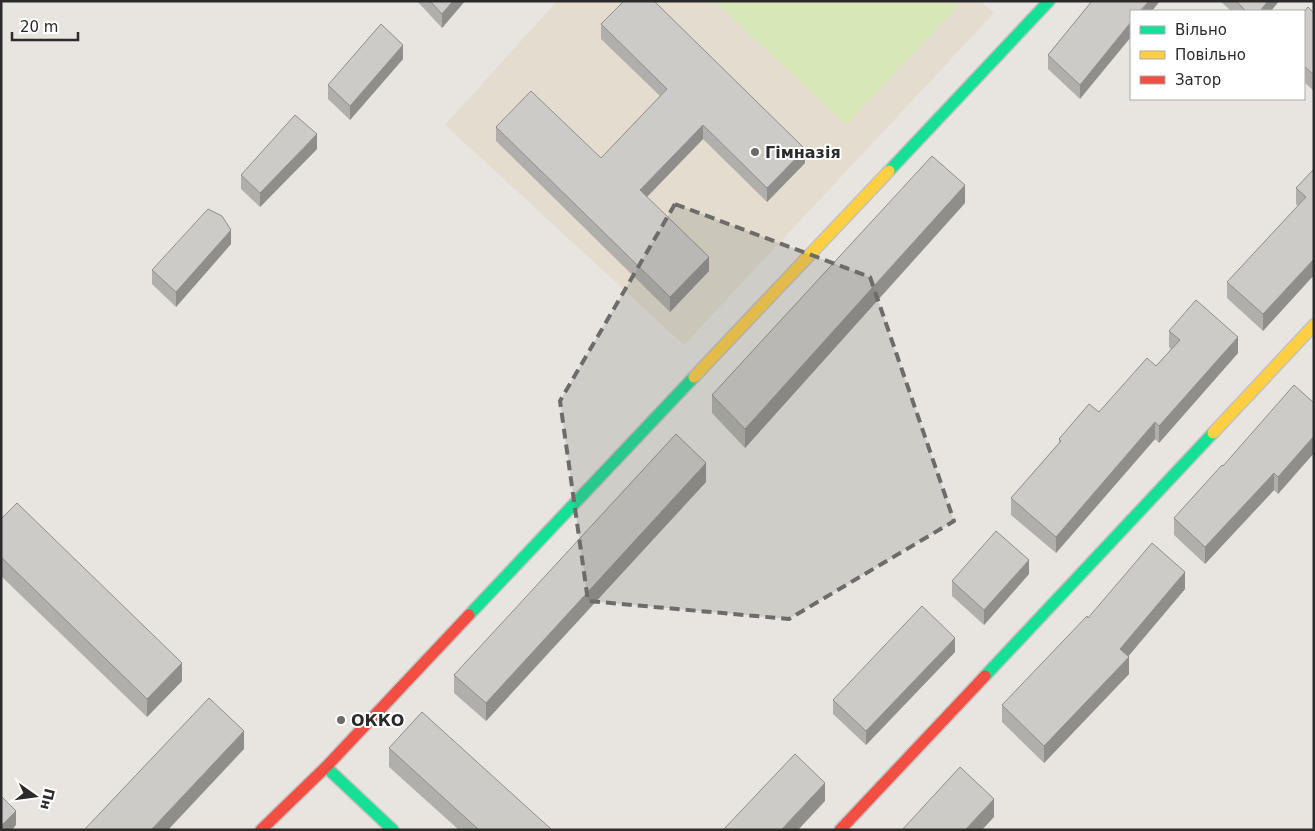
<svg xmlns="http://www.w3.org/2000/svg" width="1315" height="831" viewBox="0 0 1315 831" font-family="'DejaVu Sans',sans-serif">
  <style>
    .education { fill: #e3dccf }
    .pitch { fill: #d8e7b7 }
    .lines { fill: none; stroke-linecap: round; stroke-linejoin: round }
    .fast-casing { stroke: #c2c1c1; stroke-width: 14 }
    .slow-casing { stroke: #c2c1c1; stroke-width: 14 }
    .jam-casing { stroke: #c2c1c1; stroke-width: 14 }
    .fast { stroke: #16e098; stroke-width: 11 }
    .slow { stroke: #ffcf43; stroke-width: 11 }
    .jam { stroke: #f24e42; stroke-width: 11 }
    .wall { fill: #b0afab }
    .shaded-wall { fill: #908e8b }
    .building { fill: #cdcbc7; stroke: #908e8b }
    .marked { fill: #6d6c6a; fill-opacity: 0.2; stroke: #6d6c6a; stroke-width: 4; stroke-dasharray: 10 6; stroke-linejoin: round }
    .poi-dot { fill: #6d6c6a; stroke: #fff; stroke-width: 2 }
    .labels { text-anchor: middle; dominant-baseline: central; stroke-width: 4; stroke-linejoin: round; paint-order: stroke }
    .poi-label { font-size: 16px; font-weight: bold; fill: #2b2b2b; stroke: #fff; text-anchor: start }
  </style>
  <rect width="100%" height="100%" fill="#e8e5e0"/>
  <path class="education" d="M557,1H980L994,13L684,345L445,125Z"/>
  <path class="pitch" d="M715,1H953L958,6L846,125Z"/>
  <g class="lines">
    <g class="fast-casing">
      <g id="fast">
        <path d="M889,171L1049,1"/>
        <path d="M469,615L694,377"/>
        <path d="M985,676L1213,433"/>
        <path d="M326,767L393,830"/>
      </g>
    </g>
    <g class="slow-casing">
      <g id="slow">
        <path d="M694,377L889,171"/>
        <path d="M1213,433L1314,325"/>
      </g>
    </g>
    <g class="jam-casing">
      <g id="jam">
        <path d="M261,830L326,767L469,615"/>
        <path d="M840,830L985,676"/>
      </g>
    </g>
    <use href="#fast" class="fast"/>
    <use href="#slow" class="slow"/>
    <use href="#jam" class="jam"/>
  </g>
  <g class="wall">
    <path d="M417,1H465L442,28Z"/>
    <path d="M1092,1L1080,99L1048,69V55Z"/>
    <path d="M1220,1H1279L1271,11H1231Z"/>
    <path d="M1304,12L1314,13V91L1304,82Z"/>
    <path d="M601,24L805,163L767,202L703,139L647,197L709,271L670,312L496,141V127L601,158L660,96L601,39Z"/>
    <path d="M403,59L350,120L328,99V85Z"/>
    <path d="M317,149L260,207L241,189V175Z"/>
    <path d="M1314,169V275L1263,331L1227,298V282L1298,206L1296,204V188Z"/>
    <path d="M965,203L745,448L712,413V395Z"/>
    <path d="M231,244L176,307L152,284V270Z"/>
    <path d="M1169,331L1238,353L1159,443L1155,439L1056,553L1011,515V498L1059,443V439L1099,412L1156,366L1171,349L1169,347Z"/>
    <path d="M1314,403V453L1278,494L1274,490L1205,564L1174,535V518L1223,466Z"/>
    <path d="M706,482L486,721L454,693V675Z"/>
    <path d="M1,519L182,681L147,717L1,576Z"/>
    <path d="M1029,574L984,625L952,596V581Z"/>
    <path d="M1185,589L1128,656L1129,674L1044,763L1002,722V705L1088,618Z"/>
    <path d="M955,652L866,745L833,714V700Z"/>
    <path d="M389,748L552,830H459L389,767Z"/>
  </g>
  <g class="shaded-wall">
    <path d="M453,1H465L442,28V14Z"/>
    <path d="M1149,1H1160L1152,11H1140Z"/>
    <path d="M1268,1H1279L1271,11H1260Z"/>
    <path d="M1131,22V37L1080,99V85Z"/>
    <path d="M403,45V59L350,120V106Z"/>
    <path d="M703,125V139L640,204V190Z"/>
    <path d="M317,134V149L260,207V193Z"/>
    <path d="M805,149V163L767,202V188Z"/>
    <path d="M965,185V203L745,448V429Z"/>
    <path d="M231,230V244L176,307V292Z"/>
    <path d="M709,257V271L670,312V297Z"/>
    <path d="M1314,259V275L1263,331V314Z"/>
    <path d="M1238,337V353L1159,443V426Z"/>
    <path d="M1155,422V439L1056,553V537Z"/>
    <path d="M1314,436V453L1278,494V477Z"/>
    <path d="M706,463V482L486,721V703Z"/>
    <path d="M1274,473V490L1205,564V547Z"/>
    <path d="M1029,560V574L984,625V610Z"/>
    <path d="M1185,572V589L1121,665L1129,657V674L1044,763V746L1120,649Z"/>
    <path d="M955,638V652L866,745V731Z"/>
    <path d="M182,663V681L147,717V699Z"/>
    <path d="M244,731V749L168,830H151Z"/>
    <path d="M825,783V801L798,830H781Z"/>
    <path d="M994,799V817L982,830H965Z"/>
    <path d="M16,811V825L12,830H1V826Z"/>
  </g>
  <g class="building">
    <path d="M430,1H453L442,14Z"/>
    <path d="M624,1H654L805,149L767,188L703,125L640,190L709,257L670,297L496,127L531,91L601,158L667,89L601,24Z"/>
    <path d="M1092,1H1149L1140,11H1131V22L1080,85L1048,55Z"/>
    <path d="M1236,1H1268L1260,11H1246Z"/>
    <path d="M1308,7L1314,13V75L1304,66V12Z"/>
    <path d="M381,24L403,45L350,106L328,85Z"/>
    <path d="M295,115L317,134L260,193L241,175Z"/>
    <path d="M932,156L965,185L745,429L712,395Z"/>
    <path d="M1314,169V259L1263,314L1227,282L1306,197L1296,188Z"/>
    <path d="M208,209L222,216L231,230L176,292L152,270Z"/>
    <path d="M1196,300L1238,337L1159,426L1155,422L1056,537L1011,498L1061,441L1059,439L1089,404L1099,412L1147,358L1156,366L1180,340L1169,331Z"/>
    <path d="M1294,385L1314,403V436L1278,477L1274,473L1205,547L1174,518L1222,465L1223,466Z"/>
    <path d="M676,434L706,463L486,703L454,675Z"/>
    <path d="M17,503L182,663L147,699L1,557V519Z"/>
    <path d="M996,531L1029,560L984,610L952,581Z"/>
    <path d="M1152,543L1185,572L1120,649L1129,657L1044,746L1002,705L1087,616L1088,618Z"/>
    <path d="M922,606L955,638L866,731L833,700Z"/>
    <path d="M209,698L244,731L151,830H86L85,829Z"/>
    <path d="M422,712L552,830H479L389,748Z"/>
    <path d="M795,754L825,783L781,830H723Z"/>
    <path d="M960,767L994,799L965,830H902Z"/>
    <path d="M1,796L16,811L1,826Z"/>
  </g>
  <path class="marked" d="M675,204L870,277L954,521L789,619L588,601L560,401Z"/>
  <g class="poi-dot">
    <circle cx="755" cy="152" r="5"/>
    <circle cx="341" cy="720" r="5"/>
  </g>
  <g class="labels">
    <g class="poi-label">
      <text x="765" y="152">Гімназія</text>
      <text x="351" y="720">ОККО</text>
    </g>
  </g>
  <rect width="1315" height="831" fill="none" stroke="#2b2b2b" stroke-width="5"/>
  <rect x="1130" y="10" width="175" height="90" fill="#ffffff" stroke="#aaaaaa"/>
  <rect x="1140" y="26" width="25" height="8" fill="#16e098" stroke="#aaaaaa"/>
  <text x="1175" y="35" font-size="15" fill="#2b2b2b">Вільно</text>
  <rect x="1140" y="51" width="25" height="8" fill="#ffcf43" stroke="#aaaaaa"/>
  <text x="1175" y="60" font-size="15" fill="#2b2b2b">Повільно</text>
  <rect x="1140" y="76" width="25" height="8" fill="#f24e42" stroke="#aaaaaa"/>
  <text x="1175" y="85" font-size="15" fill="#2b2b2b">Затор</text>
  <g transform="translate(35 796) rotate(104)" stroke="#ffffff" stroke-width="4" paint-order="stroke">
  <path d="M0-4L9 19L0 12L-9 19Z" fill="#2b2b2b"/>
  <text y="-8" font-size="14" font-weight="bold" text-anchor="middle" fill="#2b2b2b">Пн</text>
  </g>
  <path d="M12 32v8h66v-8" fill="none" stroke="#2b2b2b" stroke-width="2.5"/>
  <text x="20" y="32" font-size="15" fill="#2b2b2b" stroke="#ffffff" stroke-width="4" paint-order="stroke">20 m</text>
</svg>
